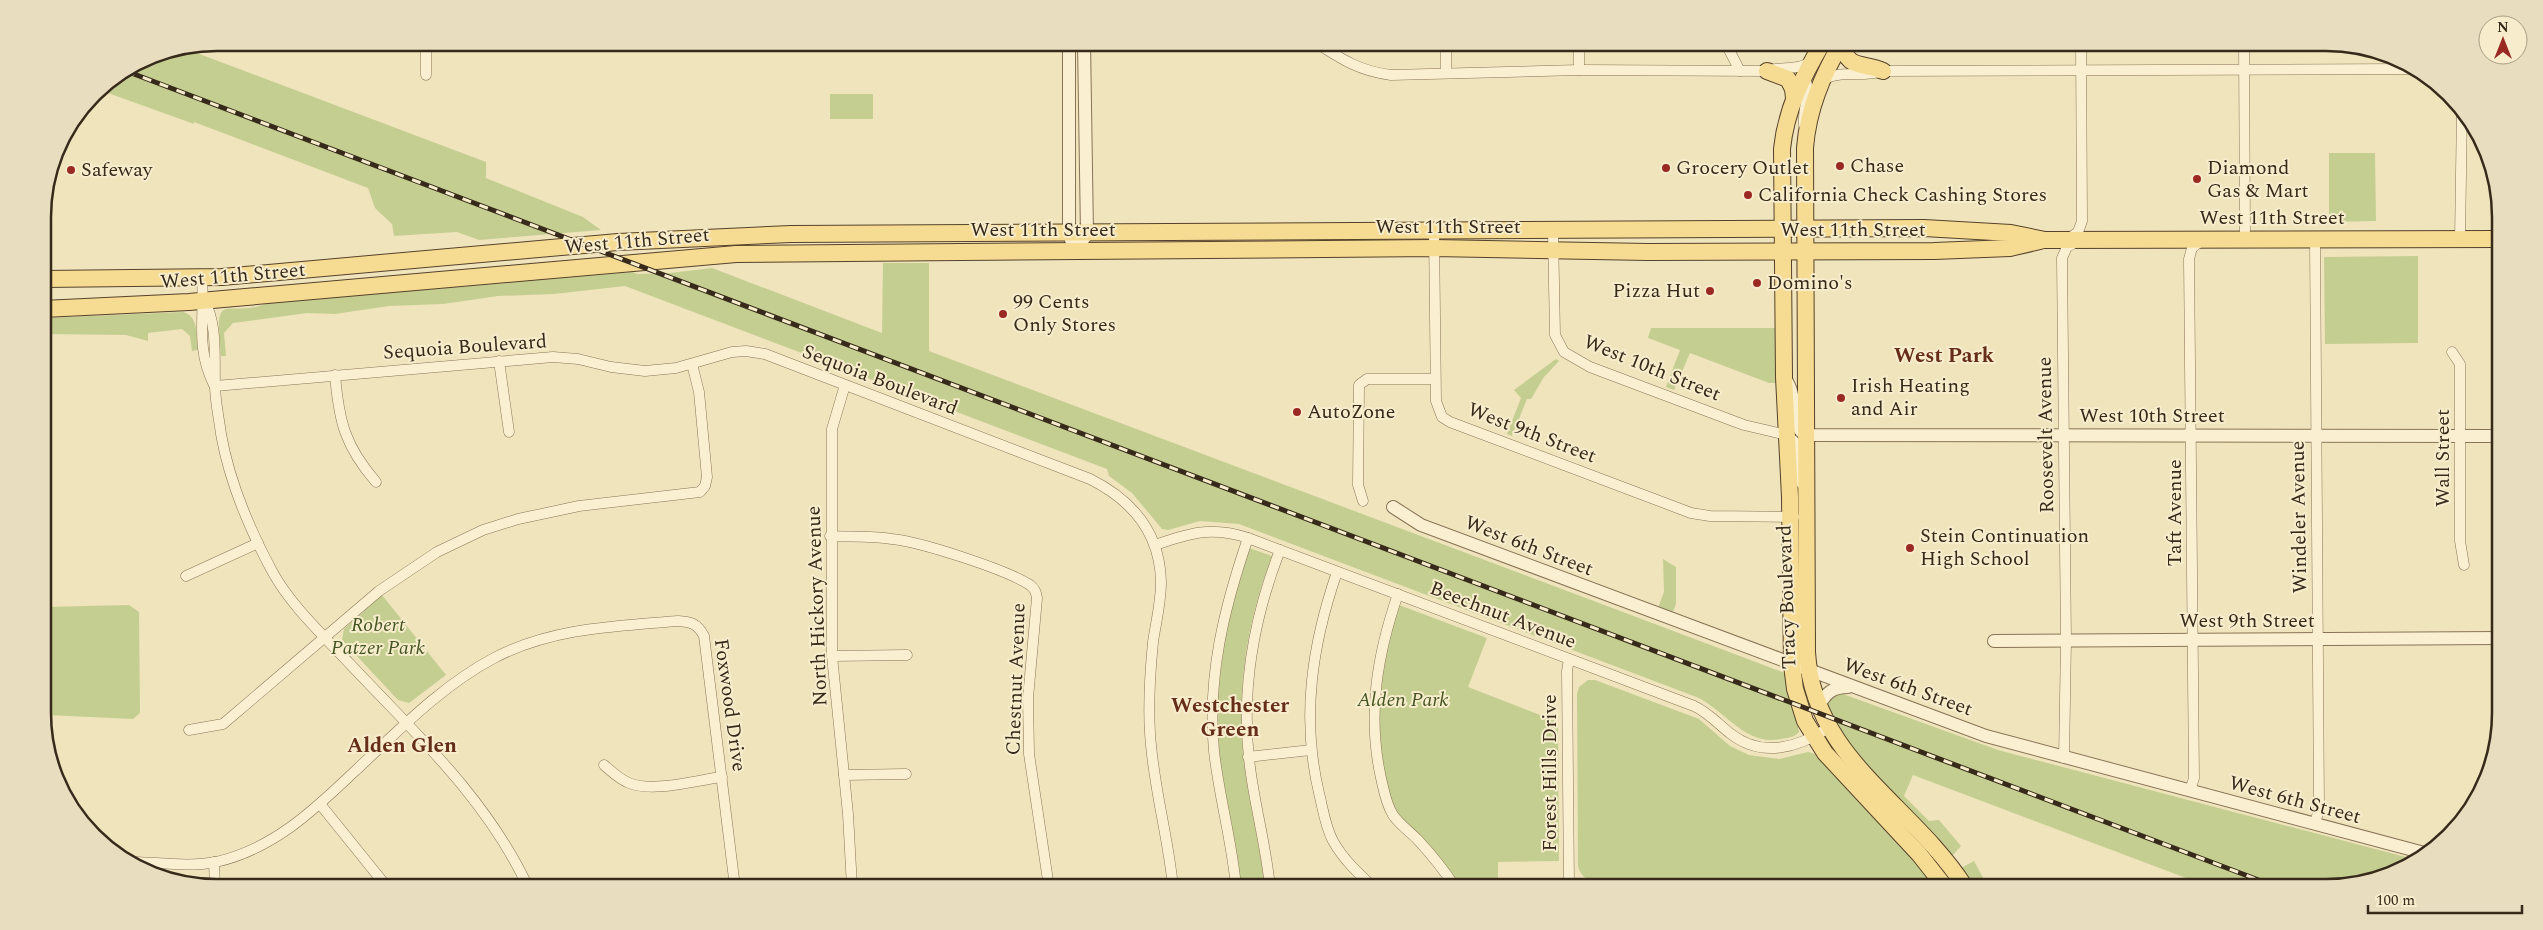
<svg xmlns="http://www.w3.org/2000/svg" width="2543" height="930" viewBox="0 0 2543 930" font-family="Spectral,serif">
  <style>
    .green { fill: #c4ce91 }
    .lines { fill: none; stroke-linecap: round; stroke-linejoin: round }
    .minor-casing { stroke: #897456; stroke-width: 11 }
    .tertiary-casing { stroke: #897456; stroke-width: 14 }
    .primary-casing { stroke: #56412a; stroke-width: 18 }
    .minor { stroke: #faf0d1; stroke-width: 10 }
    .tertiary { stroke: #faf0d1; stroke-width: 12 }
    .primary { stroke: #f6dc92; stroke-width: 16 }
    .rail-casing { stroke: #372a1b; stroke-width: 5 }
    .rail { stroke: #f7edcd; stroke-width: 3; stroke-dasharray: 9; stroke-linecap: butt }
    .poi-dot { fill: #9a2923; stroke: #f7edcd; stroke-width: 2 }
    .labels { text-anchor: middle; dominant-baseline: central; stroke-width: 4; stroke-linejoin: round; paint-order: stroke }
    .poi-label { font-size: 20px; fill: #372a1b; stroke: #f7edcd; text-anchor: start }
    .street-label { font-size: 20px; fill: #372a1b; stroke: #f7edcd }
    .park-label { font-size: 20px; font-style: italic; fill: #455521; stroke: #f7edcd }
    .neighbourhood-label { font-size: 21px; font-weight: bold; fill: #662d18; stroke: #f7edcd }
    .rim { fill: none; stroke: #372a1b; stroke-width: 2.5 }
  </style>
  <rect width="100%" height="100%" fill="#f0e4bd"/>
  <g class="green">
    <path d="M186,49L486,162V178L583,217L601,230L479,240L457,232L394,236L392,224L375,208L368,188L194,122V124L108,93L107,89L101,87L150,56Z"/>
    <rect x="830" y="94" width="43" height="25"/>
    <path d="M2329,153H2375L2376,221L2329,222Z"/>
    <path d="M2418,256V343L2325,344L2324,257Z"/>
    <path d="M883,263H929V351L1777,670L1785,673L1799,732C1795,737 1788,738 1781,739C1746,746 1727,713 1699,698L1239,524L1200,521L1168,530L1162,529L1132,493L1109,476L1107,469L625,286L554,294L498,296L443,304L389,306L335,314L307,313L233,323L224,333L226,356H221C214,285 224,320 269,303L632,272L638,274L670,273L712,268L882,333Z"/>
    <path d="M183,312C199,316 196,336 198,350L192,351L190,336L182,329L148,333V341L126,335L44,334V318Z"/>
    <path d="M1651,328H1777L1778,383H1769L1690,353L1674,390L1666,387L1680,350L1648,338Z"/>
    <path d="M1556,359L1559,361L1544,377L1531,399H1527L1512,436L1507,434L1521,398L1514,390Z"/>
    <path d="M1249,548L1272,556C1246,623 1236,692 1244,763C1249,805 1260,845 1265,887H1241L1219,754L1217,701L1227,621Z"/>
    <path d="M1663,559L1676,567V604L1672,614L1658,608L1664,592Z"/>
    <path d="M382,595L446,675L409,703L398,700L342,640L344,629Z"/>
    <path d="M129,605L139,612L140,713L133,719L46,715L45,607Z"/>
    <path d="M1399,605L1487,638L1468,687L1558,722L1559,861L1498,862V887H1460L1452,875L1397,813L1391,800L1382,761L1378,713L1384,654Z"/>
    <path d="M1588,680H1595L1699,719L1730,746L1749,755L1779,759L1808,752L1816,754L1919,863L1937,887H1607C1595,883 1581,880 1578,866L1577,694L1579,687Z"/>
    <path d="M1840,693L1998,750L2417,860L2393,874L2337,887H2210L1913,775L1904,796L1929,821L1939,820L1961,846L1952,856L1852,750L1843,740L1827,705L1831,698Z"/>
    <path d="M1974,861L1988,887H1973L1961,868Z"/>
  </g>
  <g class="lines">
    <g class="minor-casing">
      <g id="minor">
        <path d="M1315,42C1341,59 1359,71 1391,75L1579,70L1767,71C1781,66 1800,71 1811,61"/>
        <path d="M1446,42V72"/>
        <path d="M1579,42V70"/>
        <path d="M1725,42L1740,71"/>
        <path d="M2244,42L2245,239"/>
        <path d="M1803,74C1813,90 1802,107 1804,125"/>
        <path d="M426,75V42"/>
        <path d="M1821,81C1839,69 1863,78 1883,71L2408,69"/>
        <path d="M1553,231L1555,335L1564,352L1590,367L1744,425L1787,435L1796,443L1798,478L1802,484"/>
        <path d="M1434,232L1436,401L1442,417L1450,422L1691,513L1710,516L1794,517"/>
        <path d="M2068,239L2078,232L2082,221L2081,42"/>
        <path d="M2460,239L2462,109"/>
        <path d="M202,278C205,317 195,347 214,385"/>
        <path d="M204,300C218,325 214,357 215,385C215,401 219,418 221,434C229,480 250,530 272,571C291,606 323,635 350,664C416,734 487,799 528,887"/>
        <path d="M2452,352L2460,364V541L2464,565"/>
        <path d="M499,361L509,432"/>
        <path d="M335,375C339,422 345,446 376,482"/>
        <path d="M845,385L832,429V656L848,814L852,887"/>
        <path d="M215,386L553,357L578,359L611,367L645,371L676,368L732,352L746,351L765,354L1090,479C1132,500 1160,532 1161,582C1161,602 1156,622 1153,642C1150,673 1148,703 1150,733C1153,786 1168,835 1173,887"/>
        <path d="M1363,501L1358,485L1359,385L1367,379H1435"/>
        <path d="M830,536C851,537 872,536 892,539C921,542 1005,569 1030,585C1035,589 1036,592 1037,598L1028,698L1029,754L1049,887"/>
        <path d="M1155,545C1190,533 1211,526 1248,538L1694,706C1709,713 1718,724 1731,734C1762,758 1798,748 1828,728"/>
        <path d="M1337,572C1312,645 1301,717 1319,793C1323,809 1325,826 1333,841C1343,859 1358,873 1373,887"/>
        <path d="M186,576L258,543"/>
        <path d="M1398,594C1377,655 1367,715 1381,778C1384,791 1386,804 1393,815C1399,824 1409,831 1417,839C1431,854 1444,870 1455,887"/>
        <path d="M832,656L907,655"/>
        <path d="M189,730L223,724L379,591L437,552L483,530L518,519L579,506L700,492L705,486L707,477L699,392L692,364"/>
        <path d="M1248,757L1311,750"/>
        <path d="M2064,758L2066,641L2062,258L2067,247L2078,241"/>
        <path d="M604,765C612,772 619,779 629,783C653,793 696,780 722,777"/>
        <path d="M844,775L906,774"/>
        <path d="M2190,791L2194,778L2189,259L2192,248L2202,240"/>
        <path d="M320,804L387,887"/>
        <path d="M2315,824L2319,808L2315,239"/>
        <path d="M137,862C162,863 191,867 216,862C273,849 313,811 354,772C397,732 441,686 494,658C551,628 615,626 678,621C691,622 697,623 704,636L735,887"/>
        <path d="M214,862L215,887"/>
        <path d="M1029,887L1049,884"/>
        <path d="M1236,887C1232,841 1219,797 1214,751C1207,677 1224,608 1248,538"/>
        <path d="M1270,887C1266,846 1255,807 1250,767C1240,691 1253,620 1280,550"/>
        <path d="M1569,887L1567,671L1569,659"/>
      </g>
    </g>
    <g class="tertiary-casing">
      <g id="tertiary">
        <path d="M1069,42V233L1071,240"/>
        <path d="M1075,251L1087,234L1084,42"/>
        <path d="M1785,379C1799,396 1788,423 1805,435L2500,436"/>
        <path d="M1393,507L1421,525L1986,736L2428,854"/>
        <path d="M1994,641L2500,638"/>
        <path d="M1818,707C1826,693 1832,687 1848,687"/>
      </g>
    </g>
    <g class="primary-casing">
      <g id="primary">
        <path d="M1823,42C1803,76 1786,109 1782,149L1784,377L1790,497L1792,665L1795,689L1805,721L1825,753L1919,854L1945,887"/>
        <path d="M1842,42C1822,76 1808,109 1805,148L1807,652C1813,759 1912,804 1965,887"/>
        <path d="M1843,42C1845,70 1863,62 1883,71"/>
        <path d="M1767,71L1788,79L1793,89L1794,98"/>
        <path d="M43,279L222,277L618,242L791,234L1924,228L2011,233L2045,240L2499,239"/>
        <path d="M43,309L189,302L736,254L1434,248L1648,252L1934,251L2010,248L2040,241"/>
      </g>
    </g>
    <use href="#minor" class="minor"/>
    <use href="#tertiary" class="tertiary"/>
    <use href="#primary" class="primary"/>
    <g class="rail-casing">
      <path id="rail" d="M126,71L2277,887"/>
    </g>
    <use href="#rail" class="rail"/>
  </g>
  <g class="poi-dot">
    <circle cx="1840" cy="166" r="5"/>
    <circle cx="1666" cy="168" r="5"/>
    <circle cx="71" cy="170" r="5"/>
    <circle cx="2197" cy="179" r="5"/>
    <circle cx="1748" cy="195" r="5"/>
    <circle cx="1757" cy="283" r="5"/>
    <circle cx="1710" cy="291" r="5"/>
    <circle cx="1003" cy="314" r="5"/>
    <circle cx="1841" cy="398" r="5"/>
    <circle cx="1297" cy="412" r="5"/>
    <circle cx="1910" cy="548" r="5"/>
  </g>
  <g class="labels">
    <g class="poi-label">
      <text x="1850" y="166">Chase</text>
      <text x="1676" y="168">Grocery Outlet</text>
      <text x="2207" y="168">Diamond<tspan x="2207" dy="23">Gas &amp; Mart</tspan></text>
      <text x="81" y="170">Safeway</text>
      <text x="1758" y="195">California Check Cashing Stores</text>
      <text x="1767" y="283">Domino's</text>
      <text x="1700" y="291" text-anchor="end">Pizza Hut</text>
      <text x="1013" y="302">99 Cents<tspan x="1013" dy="23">Only Stores</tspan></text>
      <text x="1851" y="386">Irish Heating<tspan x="1851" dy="23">and Air</tspan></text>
      <text x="1307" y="412">AutoZone</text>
      <text x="1920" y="536">Stein Continuation<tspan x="1920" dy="23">High School</tspan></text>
    </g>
    <g class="street-label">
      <text x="2272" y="218">West 11th Street</text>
      <text x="1448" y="227">West 11th Street</text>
      <text x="1043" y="230">West 11th Street</text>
      <text x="1853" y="230">West 11th Street</text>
      <text transform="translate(637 241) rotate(-5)">West 11th Street</text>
      <text transform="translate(233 276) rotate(-5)">West 11th Street</text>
      <text transform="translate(465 347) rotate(-4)">Sequoia Boulevard</text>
      <text transform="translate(1652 368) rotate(22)">West 10th Street</text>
      <text transform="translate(880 380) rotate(21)">Sequoia Boulevard</text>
      <text x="2152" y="416">West 10th Street</text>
      <text transform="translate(1532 433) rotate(21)">West 9th Street</text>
      <text transform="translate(2046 435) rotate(-91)">Roosevelt Avenue</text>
      <text transform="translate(2443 458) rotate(-90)">Wall Street</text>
      <text transform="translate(2175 513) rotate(-90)">Taft Avenue</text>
      <text transform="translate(2299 517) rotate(-91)">Windeler Avenue</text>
      <text transform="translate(1529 546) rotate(21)">West 6th Street</text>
      <text transform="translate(1787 597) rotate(-92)">Tracy Boulevard</text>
      <text transform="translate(817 606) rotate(-92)">North Hickory Avenue</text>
      <text transform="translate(1503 615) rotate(21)">Beechnut Avenue</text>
      <text x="2247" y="621">West 9th Street</text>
      <text transform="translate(1016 679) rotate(-88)">Chestnut Avenue</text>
      <text transform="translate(1908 687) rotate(20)">West 6th Street</text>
      <text transform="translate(730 705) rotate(82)">Foxwood Drive</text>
      <text transform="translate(1550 773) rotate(-90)">Forest Hills Drive</text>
      <text transform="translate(2295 800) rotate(15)">West 6th Street</text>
    </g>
    <g class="park-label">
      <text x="378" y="625">Robert<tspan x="378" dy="23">Patzer Park</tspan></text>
      <text x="1403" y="700">Alden Park</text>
    </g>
    <g class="neighbourhood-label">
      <text x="1944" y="356">West Park</text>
      <text x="1230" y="706">Westchester<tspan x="1230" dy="24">Green</tspan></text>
      <text x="402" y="746">Alden Glen</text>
    </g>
  </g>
  <path d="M0 0H2543V930H0ZM217 51H2326A166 166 0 0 1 2492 217V713A166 166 0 0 1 2326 879H217A166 166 0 0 1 51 713V217A166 166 0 0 1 217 51Z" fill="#e8ddbf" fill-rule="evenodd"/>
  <path class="rim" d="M217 51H2326A166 166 0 0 1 2492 217V713A166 166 0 0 1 2326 879H217A166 166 0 0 1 51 713V217A166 166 0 0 1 217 51Z"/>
  <g transform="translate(2503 40)"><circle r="24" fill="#f7edcd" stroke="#aa9f86"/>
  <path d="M0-4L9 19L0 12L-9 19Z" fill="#9a2923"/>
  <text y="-8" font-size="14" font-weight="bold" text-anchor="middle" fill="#372a1b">N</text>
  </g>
  <path d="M2368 905v8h154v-8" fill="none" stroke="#372a1b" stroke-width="2.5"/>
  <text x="2376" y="905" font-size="15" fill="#372a1b" stroke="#f7edcd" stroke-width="4" paint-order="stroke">100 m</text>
</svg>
